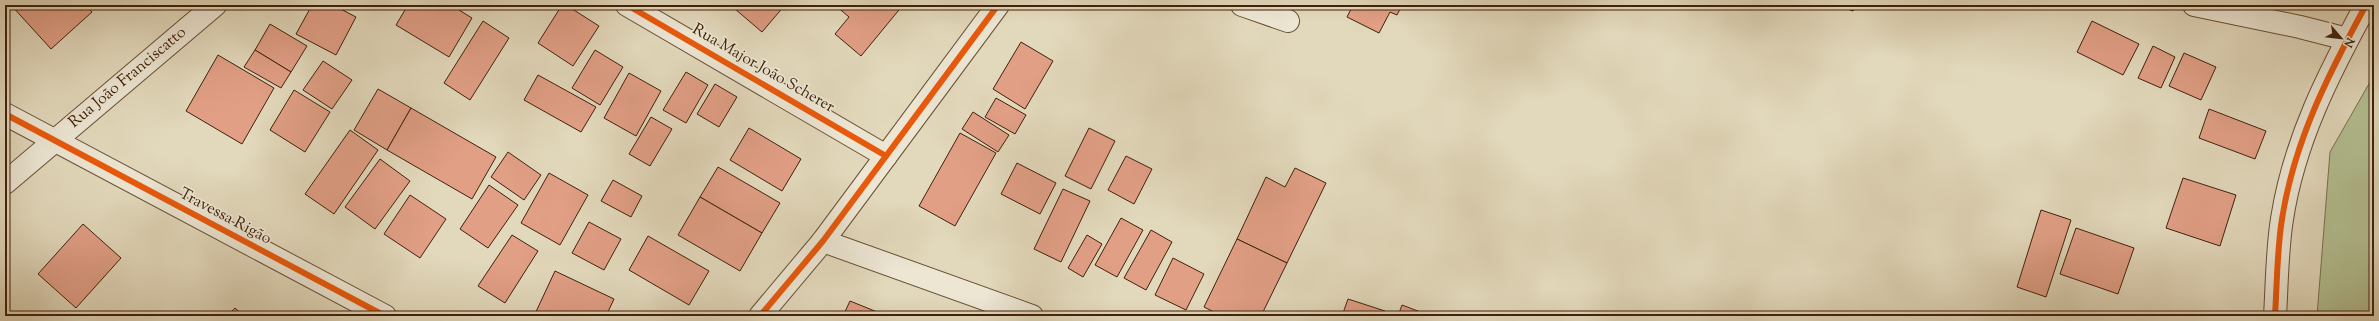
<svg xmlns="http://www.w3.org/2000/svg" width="2379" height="321" viewBox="0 0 2379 321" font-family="'Sorts Mill Goudy',serif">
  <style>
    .green { fill: #b3bf91; stroke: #7a704e }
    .building { fill: #e19f86; stroke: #40210a }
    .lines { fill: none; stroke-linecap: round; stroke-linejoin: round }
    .minor-casing { stroke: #684f36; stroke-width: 24 }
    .tertiary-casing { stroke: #684f36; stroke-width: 24 }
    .minor { stroke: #ece6d3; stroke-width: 22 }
    .tertiary { stroke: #ece6d3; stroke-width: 22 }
    .cycleway-casing { stroke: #ece6d3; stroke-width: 8 }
    .cycleway { stroke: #e8590c; stroke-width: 6 }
    .labels { text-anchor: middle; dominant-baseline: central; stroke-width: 3.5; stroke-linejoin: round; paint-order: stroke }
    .street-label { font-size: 16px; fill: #40210a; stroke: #ece6d3 }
  </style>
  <rect width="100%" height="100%" fill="#e2d8bb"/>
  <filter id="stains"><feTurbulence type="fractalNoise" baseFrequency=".005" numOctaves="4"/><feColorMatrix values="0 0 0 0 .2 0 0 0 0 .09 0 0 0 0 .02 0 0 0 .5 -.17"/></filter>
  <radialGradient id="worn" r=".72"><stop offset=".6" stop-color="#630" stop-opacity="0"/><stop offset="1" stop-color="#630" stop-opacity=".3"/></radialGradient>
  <path class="green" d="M2374,75V316H2317L2330,152Z"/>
  <g class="building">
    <path d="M11,5H86L92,12L51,49Z"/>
    <path d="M312,5H333L356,17L336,55L296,34Z"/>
    <path d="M408,5H451L472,18L449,57L396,25Z"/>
    <path d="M562,5H566L599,26L573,66L538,43Z"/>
    <path d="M738,5H785L762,32L735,9Z"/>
    <path d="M835,5H903L861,56L835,34L849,17Z"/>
    <path d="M1353,5H1402L1397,15L1390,12L1379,33L1347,17Z"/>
    <path d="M1836,5H1855L1853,11Z"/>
    <path d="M483,21L509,38L470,100L444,83Z"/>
    <path d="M2092,21L2139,44L2123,75L2077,52Z"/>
    <path d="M270,24L307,46L291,72L255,50Z"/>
    <path d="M1021,42L1053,61L1025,109L993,89Z"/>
    <path d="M2153,46L2175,57L2161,88L2138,78Z"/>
    <path d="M255,50L291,72L281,88L244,67Z"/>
    <path d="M595,50L623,67L600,105L572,88Z"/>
    <path d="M2184,53L2216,67L2201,100L2169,86Z"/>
    <path d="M218,55L274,88L242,144L186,111Z"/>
    <path d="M323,61L352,80L332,109L303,90Z"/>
    <path d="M686,72L708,85L686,123L663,110Z"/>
    <path d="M629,73L661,91L636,136L604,118Z"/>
    <path d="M538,75L596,107L581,132L524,100Z"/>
    <path d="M715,84L737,97L719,127L697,114Z"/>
    <path d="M378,89L411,108L387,150L354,130Z"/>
    <path d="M294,90L330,112L305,152L270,130Z"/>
    <path d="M996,98L1026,115L1015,134L985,117Z"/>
    <path d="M411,108L496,157L472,199L387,150Z"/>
    <path d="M2209,109L2266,131L2255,159L2199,138Z"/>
    <path d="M973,112L1009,135L998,152L962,129Z"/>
    <path d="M651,117L672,129L650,166L629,154Z"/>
    <path d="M749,128L801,159L782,191L730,160Z"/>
    <path d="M1089,128L1115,141L1091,189L1065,176Z"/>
    <path d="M350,130L378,150L334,214L305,194Z"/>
    <path d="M960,133L996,153L955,226L919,206Z"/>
    <path d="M508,152L541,175L524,200L491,177Z"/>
    <path d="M1126,156L1152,169L1134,204L1108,190Z"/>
    <path d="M380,159L410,181L375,229L345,207Z"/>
    <path d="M1017,163L1056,183L1040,214L1001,194Z"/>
    <path d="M718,167L780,203L762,233L700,197Z"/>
    <path d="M1295,168L1326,183L1287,263L1237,239L1266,177L1285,187Z"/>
    <path d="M549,173L588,195L560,245L521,223Z"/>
    <path d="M2183,178L2236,195L2220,246L2166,228Z"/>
    <path d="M613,180L642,196L631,217L601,201Z"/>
    <path d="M489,185L518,205L488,248L460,229Z"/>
    <path d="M1063,189L1090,201L1061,262L1034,249Z"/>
    <path d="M410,195L446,219L420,258L384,234Z"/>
    <path d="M700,197L762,233L740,271L678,235Z"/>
    <path d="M2041,210L2071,220L2046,297L2017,287Z"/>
    <path d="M1121,218L1143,230L1117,277L1095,265Z"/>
    <path d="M589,222L621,239L604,270L572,253Z"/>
    <path d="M83,224L121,258L76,308L38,274Z"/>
    <path d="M2076,228L2134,248L2118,294L2060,274Z"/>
    <path d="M1151,230L1172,242L1146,290L1124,278Z"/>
    <path d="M512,235L538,251L505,303L478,286Z"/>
    <path d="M1087,235L1102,244L1083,277L1068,268Z"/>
    <path d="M648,236L709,271L689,305L629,270Z"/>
    <path d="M1237,239L1287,263L1261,316H1222L1204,307Z"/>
    <path d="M1173,258L1204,274L1186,310L1155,295Z"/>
    <path d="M555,271L614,299L606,316H534Z"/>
    <path d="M1348,299L1385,311L1383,316H1342Z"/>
    <path d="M850,301L887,316H843Z"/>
    <path d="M1402,305L1431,316H1398Z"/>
    <path d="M235,308L244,316H227Z"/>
  </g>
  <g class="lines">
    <g class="minor-casing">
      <g id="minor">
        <path d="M627,5L886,156"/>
        <path d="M1242,5L1288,21"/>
        <path d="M2194,5L2300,27L2347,39"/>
        <path d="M5,114L385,316"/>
        <path d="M823,241L1032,316"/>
      </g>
    </g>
    <g class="tertiary-casing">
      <g id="tertiary">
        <path d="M5,183L215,5"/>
        <path d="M760,316L823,241L998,5"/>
        <path d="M2275,316C2277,284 2277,250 2282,219C2294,141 2329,73 2366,5"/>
      </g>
    </g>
    <use href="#minor" class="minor"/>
    <use href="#tertiary" class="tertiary"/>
    <g class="cycleway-casing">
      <g id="cycleway">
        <path d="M627,5L886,156"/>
        <path d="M5,114L385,316"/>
        <path d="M760,316L823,241L998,5"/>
        <path d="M2275,316C2277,284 2277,250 2282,219C2294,141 2329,73 2366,5"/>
      </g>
    </g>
    <use href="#cycleway" class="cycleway"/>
  </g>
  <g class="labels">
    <g class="street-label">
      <text transform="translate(763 69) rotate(30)">Rua Major João Scherer</text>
      <text transform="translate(128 78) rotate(-40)">Rua João Franciscatto</text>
      <text transform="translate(225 217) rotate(28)">Travessa Rigão</text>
    </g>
  </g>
  <rect width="2379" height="321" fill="none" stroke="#e2d8bb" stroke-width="20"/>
  <rect x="6" y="6" width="2367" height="309" fill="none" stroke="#40210a" stroke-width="2"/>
  <rect x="10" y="10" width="2359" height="301" fill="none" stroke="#40210a"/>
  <g transform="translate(2341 38) rotate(118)" stroke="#ece6d3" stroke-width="3" paint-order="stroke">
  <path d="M0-3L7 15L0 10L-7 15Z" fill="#40210a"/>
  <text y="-6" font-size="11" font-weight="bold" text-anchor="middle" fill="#40210a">N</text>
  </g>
  <rect width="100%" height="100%" filter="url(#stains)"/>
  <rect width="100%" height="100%" fill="url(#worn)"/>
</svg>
